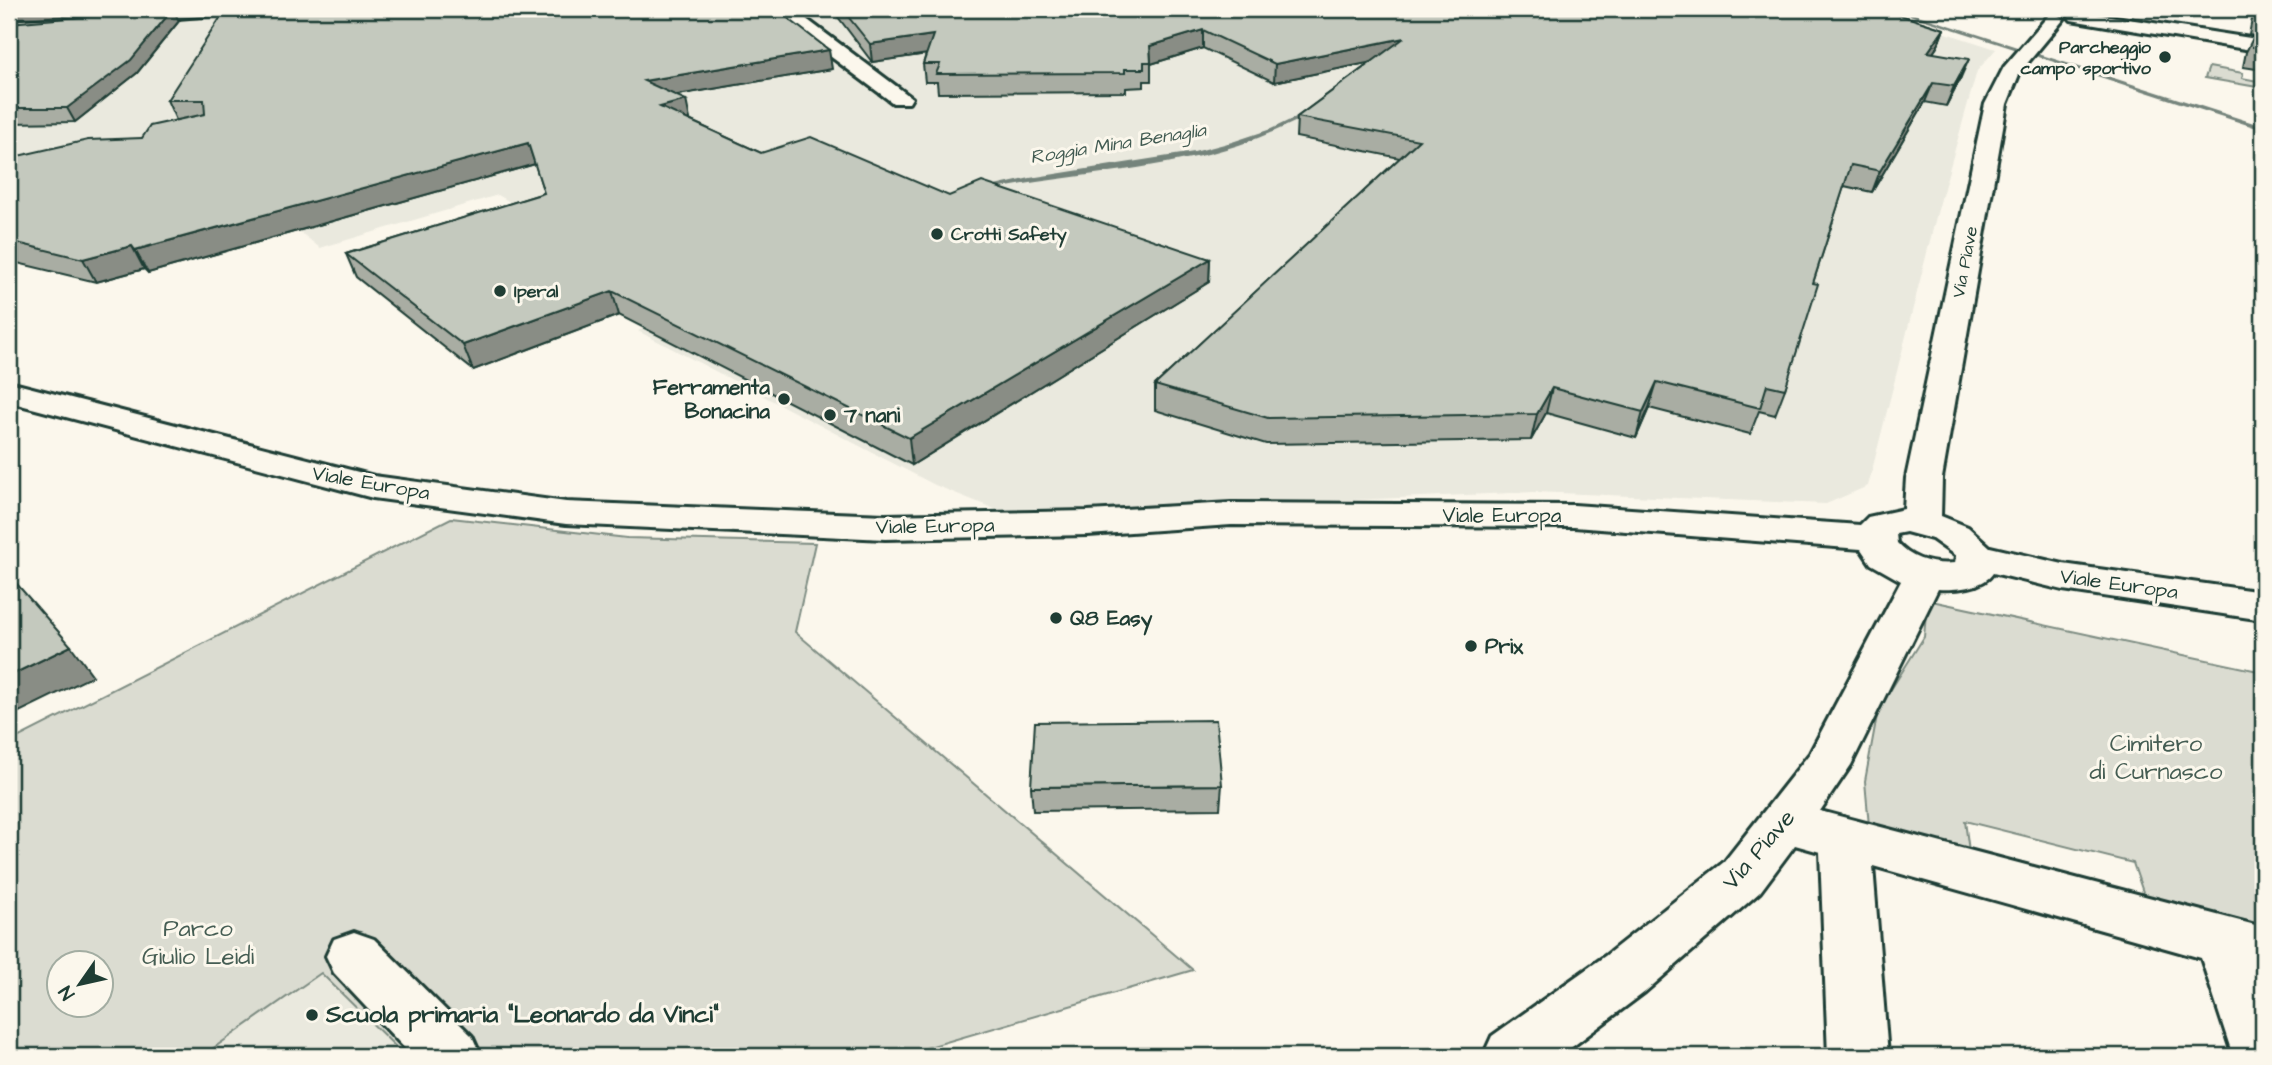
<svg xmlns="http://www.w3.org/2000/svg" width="2272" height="1065" viewBox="0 0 2272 1065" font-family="'Architects Daughter',sans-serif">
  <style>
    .built { fill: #eae9de }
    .green { fill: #dbdcd1; stroke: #7d8c82; stroke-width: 2; fill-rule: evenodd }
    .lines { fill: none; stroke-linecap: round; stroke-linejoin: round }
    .stream { fill: #74847b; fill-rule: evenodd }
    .minor-casing { stroke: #1f3d34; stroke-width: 6 }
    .minor { fill: #fbf7ec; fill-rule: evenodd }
    .wall { fill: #a9ada3; stroke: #1f3d34; stroke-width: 2 }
    .shaded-wall { fill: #898d85; stroke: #1f3d34; stroke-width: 2 }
    .building { fill: #c4c9be; stroke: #1f3d34; stroke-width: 2 }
    .poi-dot { fill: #1f3d34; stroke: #fbf7ec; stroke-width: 2.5 }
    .labels { text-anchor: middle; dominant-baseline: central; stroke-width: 6; stroke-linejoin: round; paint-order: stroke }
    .far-poi-label { font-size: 18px; font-weight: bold; fill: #1f3d34; stroke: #fbf7ec; text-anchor: start }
    .far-street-label { font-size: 18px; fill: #1f3d34; stroke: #fbf7ec }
    .far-water-label { font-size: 19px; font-style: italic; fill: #425b52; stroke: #fbf7ec }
    .poi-label { font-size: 21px; font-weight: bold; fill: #1f3d34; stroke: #fbf7ec; text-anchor: start }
    .street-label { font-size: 21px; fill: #1f3d34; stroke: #fbf7ec }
    .near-park-label { font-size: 24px; fill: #455d53; stroke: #fbf7ec }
    .near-street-label { font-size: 24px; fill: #1f3d34; stroke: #fbf7ec }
    .near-poi-label { font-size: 24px; font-weight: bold; fill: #1f3d34; stroke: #fbf7ec; text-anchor: start }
  </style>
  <rect width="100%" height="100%" fill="#fbf7ec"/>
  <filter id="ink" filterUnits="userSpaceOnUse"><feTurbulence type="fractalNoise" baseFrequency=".0143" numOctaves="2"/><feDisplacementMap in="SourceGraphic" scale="14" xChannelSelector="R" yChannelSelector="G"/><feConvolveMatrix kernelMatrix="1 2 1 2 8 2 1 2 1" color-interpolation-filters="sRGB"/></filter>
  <g filter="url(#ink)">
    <g class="built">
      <path d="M9,9H150L141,20L274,9H1871L1996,49L1977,71L1937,213L1868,486L1826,504L1534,492L1010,515L935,485L638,331L690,306L498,195L320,248L179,134L9,162Z"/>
      <path d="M321,973L405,1056H202Z"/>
    </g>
    <g class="green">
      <path d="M2209,67L2243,73L2242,78L2263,82V88L2205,78Z"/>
      <path d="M451,518L627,538L815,543L795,632L1193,970L898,1056H405L321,973L202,1056H9V742ZM60,964H102V1006H60Z"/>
      <path d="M1927,600L2263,672V925L2144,895L2133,863L1965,821L1969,851L1869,826L1865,781L1878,710L1924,637Z"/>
    </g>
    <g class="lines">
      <g class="stream">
        <path d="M1891,9H1899L2263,126V130Z"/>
        <path d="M1311,110L1313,111V113C1289,125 1265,136 1239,145C1159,171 1072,174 990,190L986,188L1030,178L1194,152L1232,142L1271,129Z"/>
      </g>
      <g class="minor-casing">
        <g id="minor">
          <path d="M165,9H232L223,14L122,23L113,18L122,13Z"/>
          <path d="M775,9H793L912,98L909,103H893L787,24Z"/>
          <path d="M2077,11L2263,40V52L2071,20L2068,16L2071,12Z"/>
          <path d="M2055,14L2064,19L2020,72L2007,104L1942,478L1941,516L1968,527L1990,547L2063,564L2263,592V620L2063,590L1993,573C1983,588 1956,590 1938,589L1851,765L1820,811L2263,927V1056H2233L2201,958L1873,866L1888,1056H1828L1820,852L1795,845L1760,892L1645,992L1560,1056H1483L1492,1036L1605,956L1724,862L1810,753L1901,581L1871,564L1861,549L1574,527L1231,525L1088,535L885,539L566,524L373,498L9,402V382L374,476L566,502L885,515L1088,511L1231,503L1574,505L1860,525L1868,517L1904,509L1906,478L1985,104L2004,67L2049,15ZM1906,532L1932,539L1956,556L1955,563C1934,565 1912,560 1897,543L1896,534Z"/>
          <path d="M354,932L374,939L472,1036L481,1056H412L334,973L326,956L334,939Z"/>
        </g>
      </g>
      <use href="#minor" class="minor"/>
    </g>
    <g class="wall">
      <path d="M832,9H1881L1944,29L1937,47L1933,53L1961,77L1946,106L1925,102L1872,192L1844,186L1813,283L1785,389L1775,415L1759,411L1750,434L1649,408L1636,438L1546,413L1531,440L1266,444L1155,410V385L1400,158L1296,137L1297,117L1371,62L1274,82L1203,48L1151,64V81H1144V87L1126,88V92L938,93L937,82H925L923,64L926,54L872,62Z"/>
      <path d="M2254,9H2263V70L2243,67L2246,52L2254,36L2249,35Z"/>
      <path d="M179,21L137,73L75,122L9,123V23Z"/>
      <path d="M832,69L676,95L690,119L689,120L761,153L1210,259L1209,282L912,465L619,315L473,370L356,277L346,254L544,193L535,164L148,273L144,269L96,282L9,261V158L142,138L176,120L167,100Z"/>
      <path d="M1222,785L1220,809L1033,811L1031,787Z"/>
    </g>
    <g class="shaded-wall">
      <path d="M9,9H158L9,20Z"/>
      <path d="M173,9L179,21L137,73L75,122L67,108Z"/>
      <path d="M1944,29L1937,47L1921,70L1928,52Z"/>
      <path d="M1203,30V48L1151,64L1150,46Z"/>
      <path d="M933,35L935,53L872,62L870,44Z"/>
      <path d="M1404,38L1402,56L1274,82L1275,64Z"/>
      <path d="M829,50L832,69L648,100L644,81Z"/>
      <path d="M1969,59L1961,77L1946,106L1954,86Z"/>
      <path d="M1933,83L1925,102L1872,192L1880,171Z"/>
      <path d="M686,100L690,119L665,127L660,107Z"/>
      <path d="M528,143L535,164L148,273L135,250Z"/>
      <path d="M132,246L144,269L96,282L83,259Z"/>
      <path d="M1210,259L1209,282L912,465L909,438Z"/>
      <path d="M612,291L619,315L473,370L463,345Z"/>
      <path d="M1657,382L1649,408L1636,438L1643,412Z"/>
      <path d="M1552,388L1546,413L1531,440L1537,414Z"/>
      <path d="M71,646L93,676L9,717V676Z"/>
    </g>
    <g class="building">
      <path d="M173,9L131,60L67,108H9V23Z"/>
      <path d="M226,9H776L829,50L644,81L686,100L660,107L761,153L811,137L949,196L982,182L1210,259L909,438L612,291L463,345L346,254L544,193L528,143L135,250L132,246L83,259L9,241V158L88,140L142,138L150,126L205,114L204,100H167Z"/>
      <path d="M842,9H1881L1944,29L1928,52L1969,59L1954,86L1933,83L1880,171L1851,165L1813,283L1818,284L1785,389L1767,385L1760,408L1657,382L1643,412L1552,388L1537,414L1268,418L1155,385L1419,140L1297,117L1404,38L1275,64L1203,30L1150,46L1151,62H1144V69H1125V73L936,74L940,64H923L933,35L870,44Z"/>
      <path d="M2260,9H2263V17H2259Z"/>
      <path d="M2256,33L2263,34V49L2253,47Z"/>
      <path d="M9,575L71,646L9,676Z"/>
      <path d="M1216,720L1222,785L1031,787L1035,722Z"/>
    </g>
  </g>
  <g class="poi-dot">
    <circle cx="2165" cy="57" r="7"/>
    <circle cx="937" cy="234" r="7"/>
    <circle cx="500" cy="291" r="7"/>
    <circle cx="784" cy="399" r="7"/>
    <circle cx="830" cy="415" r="7"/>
    <circle cx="1056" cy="618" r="7"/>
    <circle cx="1471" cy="646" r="7"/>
    <circle cx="312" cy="1015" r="7"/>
  </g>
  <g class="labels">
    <g class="far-poi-label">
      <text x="2151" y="47" text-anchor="end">Parcheggio<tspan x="2151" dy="21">campo sportivo</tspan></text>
      <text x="951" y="234">Crotti Safety</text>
      <text x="514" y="291">Iperal</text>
    </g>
    <g class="far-street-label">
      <text transform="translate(1965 262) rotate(-79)">Via Piave</text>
    </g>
    <g class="far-water-label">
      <text transform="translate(1118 144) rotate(-9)">Roggia Mina Benaglia</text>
    </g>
    <g class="poi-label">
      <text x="770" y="387" text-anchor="end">Ferramenta<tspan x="770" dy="24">Bonacina</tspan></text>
      <text x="844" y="415">7 nani</text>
      <text x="1070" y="618">Q8 Easy</text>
      <text x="1485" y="646">Prix</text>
    </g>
    <g class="street-label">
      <text transform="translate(371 483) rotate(10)">Viale Europa</text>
      <text x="1502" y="515">Viale Europa</text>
      <text transform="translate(935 526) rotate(-1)">Viale Europa</text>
      <text transform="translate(2119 584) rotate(8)">Viale Europa</text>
    </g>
    <g class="near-park-label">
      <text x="2156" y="744">Cimitero<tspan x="2156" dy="28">di Curnasco</tspan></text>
      <text x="198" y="929">Parco<tspan x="198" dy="28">Giulio Leidi</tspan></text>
    </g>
    <g class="near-street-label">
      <text transform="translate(1759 850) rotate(-49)">Via Piave</text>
    </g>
    <g class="near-poi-label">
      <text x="326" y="1015">Scuola primaria "Leonardo da Vinci"</text>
    </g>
  </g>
  <rect width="2272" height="1065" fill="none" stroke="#fbf7ec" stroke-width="35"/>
  <rect x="18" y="18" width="2237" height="1030" fill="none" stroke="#1f3d34" stroke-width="2.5" filter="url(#ink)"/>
  <g transform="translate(80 984) rotate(236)"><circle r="33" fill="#fbf7ec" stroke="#a3ada2" stroke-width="2"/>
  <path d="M0-5L12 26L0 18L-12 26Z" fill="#1f3d34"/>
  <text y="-10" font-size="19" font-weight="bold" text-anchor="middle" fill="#1f3d34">N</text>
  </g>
</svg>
